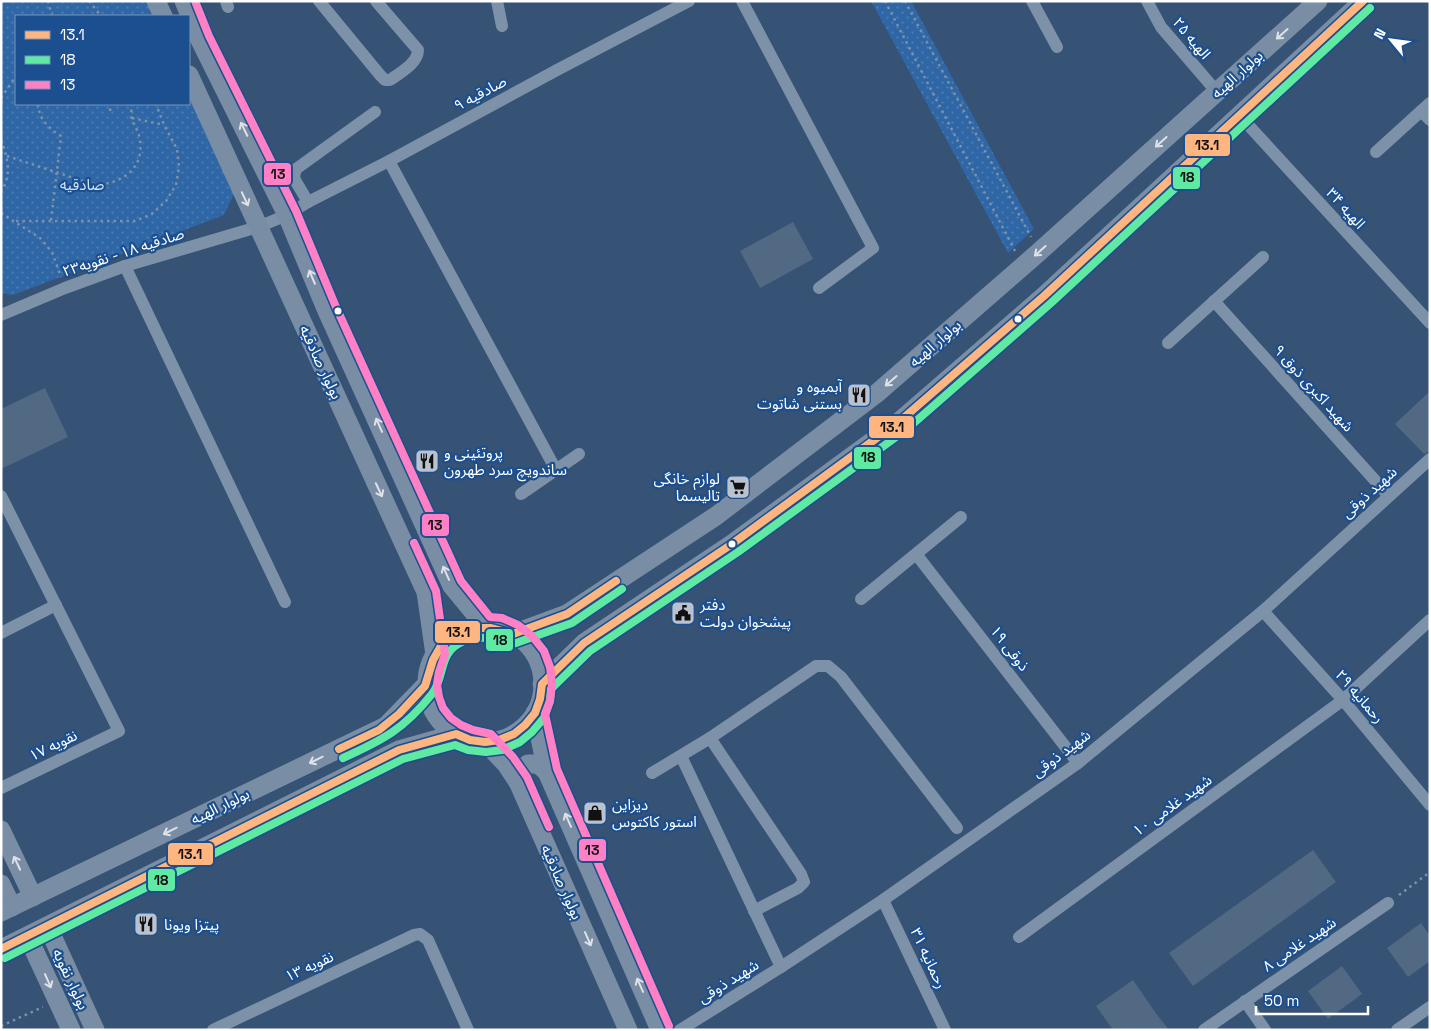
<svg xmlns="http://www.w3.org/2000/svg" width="1431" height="1031" viewBox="0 0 1431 1031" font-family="'Space Grotesk','Noto Sans Arabic',sans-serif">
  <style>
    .park { fill: url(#park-dots) }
    .building { fill: #526984 }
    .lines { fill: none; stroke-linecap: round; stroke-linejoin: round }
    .path { stroke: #7d92a8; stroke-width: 2.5; stroke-dasharray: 2.5 4; stroke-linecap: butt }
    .street { stroke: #7d92a8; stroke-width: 12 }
    .secondary { stroke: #798da4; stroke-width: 19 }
    .bus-1-casing { stroke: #1b4f8f; stroke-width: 11 }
    .bus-2-casing { stroke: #1b4f8f; stroke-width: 11 }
    .bus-3-casing { stroke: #1b4f8f; stroke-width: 11 }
    .bus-1 { stroke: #ffb580; stroke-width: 8 }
    .bus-2 { stroke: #60e9a3; stroke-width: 8 }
    .bus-3 { stroke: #ff80c5; stroke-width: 8 }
    .oneway { stroke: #dee2e8 }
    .bus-dot { fill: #fff; stroke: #1b4f8f; stroke-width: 2 }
    .labels { text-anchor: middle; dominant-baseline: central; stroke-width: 4.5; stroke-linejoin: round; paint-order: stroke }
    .street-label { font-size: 15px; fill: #fff; stroke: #1b4f8f }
    .park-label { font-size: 15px; fill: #cfe3fa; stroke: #1b4f8f }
    .poi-label { font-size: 15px; fill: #fff; stroke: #1b4f8f; text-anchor: start }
    .line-badge { stroke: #1b4f8f; stroke-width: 2 }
    .pale-badge-label { font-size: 14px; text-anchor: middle; font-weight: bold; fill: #111 }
  </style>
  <defs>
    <pattern id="park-dots" width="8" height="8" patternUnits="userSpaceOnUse" patternTransform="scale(1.25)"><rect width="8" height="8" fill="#2f66a5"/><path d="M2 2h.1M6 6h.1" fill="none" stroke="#4e7db2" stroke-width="1.8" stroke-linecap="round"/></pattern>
  </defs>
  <rect width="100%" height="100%" fill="#365274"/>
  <g class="park">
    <path d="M1,1H146L153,16H16V104H189V95L235,192L224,215L13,295L1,293Z"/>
    <path d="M871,1H911L1034,229L1008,253Z"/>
  </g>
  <g class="building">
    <path d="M793,222L813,259L760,288L740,251Z"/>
    <path d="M45,388L68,437L1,469V409Z"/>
    <path d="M1430,391V451L1424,454L1395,424Z"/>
    <path d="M1313,850L1336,882L1193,986L1169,953Z"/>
    <path d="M1421,923L1430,936V961L1408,977L1387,948Z"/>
    <path d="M1342,966L1362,994L1328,1019L1308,991Z"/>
    <path d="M1133,980L1155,1012L1169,1030H1113L1096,1006Z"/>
  </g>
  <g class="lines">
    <g class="path">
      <path d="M48,1L52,16"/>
      <path d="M89,1L101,16"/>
      <path d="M885,1L1015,251"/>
      <path d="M905,1L1031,237"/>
      <path d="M1,98L16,76"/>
      <path d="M38,104C39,119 48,128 61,136L51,221"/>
      <path d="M110,111L111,104"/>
      <path d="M132,118L164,125"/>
      <path d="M1,140C8,158 12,175 1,192"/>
      <path d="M7,156L95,185C120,184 144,170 140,141C139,131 135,128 132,119C130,115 132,109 132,104"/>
      <path d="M1,213L40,238L52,252L61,277"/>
      <path d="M16,221H135L152,214L166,201L176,185L179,167L177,149L164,125L156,104"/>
      <path d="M1399,895L1430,872"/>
      <path d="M1,1026L43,1007"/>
    </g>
    <g class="street">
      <path d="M226,1L228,7"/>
      <path d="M319,1L380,75L385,80H390C401,72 418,63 418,50L376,1"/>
      <path d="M497,1L502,26"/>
      <path d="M742,1L873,248L819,288"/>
      <path d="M1032,1L1057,47"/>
      <path d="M1147,1L1161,27L1217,92"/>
      <path d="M1421,111L1430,120"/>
      <path d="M1239,115L1430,323"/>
      <path d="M1376,152L1430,103"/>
      <path d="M389,161L556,470"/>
      <path d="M308,202L295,180L294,176L296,169L375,112"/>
      <path d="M125,266L285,602"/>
      <path d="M1214,301L1389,496"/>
      <path d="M1,315L65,288L125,266L258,227L287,215L308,202L389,161L557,70L689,1"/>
      <path d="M1168,343L1263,257"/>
      <path d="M521,494L579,454"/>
      <path d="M1,496L119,731L1,788"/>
      <path d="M916,554L1078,763"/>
      <path d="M861,599L961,517"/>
      <path d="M1263,611L1343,700L1430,805"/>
      <path d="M1,633L56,605"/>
      <path d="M710,738L801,874L804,882L798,888L754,911"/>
      <path d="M681,756L781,967"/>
      <path d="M652,773L710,738L816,666H828L841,677L957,828"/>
      <path d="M883,900L945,1030"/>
      <path d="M1019,937L1343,700L1430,620"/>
      <path d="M1245,1001L1265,1030"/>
      <path d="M213,1030L414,935L420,934L428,940L468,1030"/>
      <path d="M680,1030L781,967L883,900L1078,763L1263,611L1430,459"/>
      <path d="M1204,1030L1388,903"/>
      <path d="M1397,1030L1430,1007"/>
    </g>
    <g class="secondary">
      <path d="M156,1L163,16"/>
      <path d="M184,1L200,40L287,215L327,311L452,586L485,626"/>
      <path d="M189,75L426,592L435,655"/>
      <circle cx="485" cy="684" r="58"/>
      <path d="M513,634L567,614L716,516L876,394L1039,252L1318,1"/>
      <path d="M542,684L584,643L732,544L900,421L1044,296L1363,1"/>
      <path d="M535,713L547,772L660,1030"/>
      <path d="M485,742L506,764L518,782L628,1030"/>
      <path d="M518,782L521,770L528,764H538L547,772"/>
      <path d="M1,830L33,897"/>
      <path d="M1,884L12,907"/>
      <path d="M1,912L386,726L427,684"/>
      <path d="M48,927L95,1030"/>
      <path d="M28,937L71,1030"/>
      <path d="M1,949L399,750L456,734"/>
    </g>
    <g class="bus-1-casing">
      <g id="bus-1">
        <path d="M339,749L379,730L399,714L425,686L433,660L441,646L449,638L458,632L479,628H491L513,634L567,614L616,581"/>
        <path d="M1,949L399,750L456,734L470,740L485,742L499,740L514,734L525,725L535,713L540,699L542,684L584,643L732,544L900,421L1044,296L1363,1"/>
      </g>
    </g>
    <g class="bus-2-casing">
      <g id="bus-2">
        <path d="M343,758C383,740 404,729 432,694C446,676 437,652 464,641C475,637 487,637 498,640C505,641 510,644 516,643L572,623L622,589"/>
        <path d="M5,958L403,759L455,745L468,750L486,752L502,750L520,742L532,732L544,718L550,701L551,689L590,651L738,552L907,429L1051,303L1370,8"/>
      </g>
    </g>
    <g class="bus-3-casing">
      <g id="bus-3">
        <path d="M195,1L209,36L296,211L336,307L461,581L490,617L502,618L518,625L532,636L544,651L550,667L552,684L550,701L545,714L557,769L669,1026"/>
        <path d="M414,543L436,591L445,654L439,672L437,684L439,697L443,708L451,718L461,725L473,730L491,734L513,757L527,777L549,827"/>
      </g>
    </g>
    <use href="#bus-1" class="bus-1"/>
    <use href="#bus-2" class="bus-2"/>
    <use href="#bus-3" class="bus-3"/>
  </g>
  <defs><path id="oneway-shaft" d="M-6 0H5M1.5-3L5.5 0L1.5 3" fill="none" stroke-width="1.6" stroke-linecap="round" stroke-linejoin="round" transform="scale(1.25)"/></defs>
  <g class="oneway">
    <use href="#oneway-shaft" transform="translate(1282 34) rotate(138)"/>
    <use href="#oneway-shaft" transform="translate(244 129) rotate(-116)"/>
    <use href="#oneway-shaft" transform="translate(1161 142) rotate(138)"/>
    <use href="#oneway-shaft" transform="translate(245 199) rotate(65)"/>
    <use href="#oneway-shaft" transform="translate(1040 251) rotate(138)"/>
    <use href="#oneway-shaft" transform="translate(312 277) rotate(-113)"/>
    <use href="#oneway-shaft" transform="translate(891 381) rotate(139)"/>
    <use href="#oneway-shaft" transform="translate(379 425) rotate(-114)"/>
    <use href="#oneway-shaft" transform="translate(379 490) rotate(65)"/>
    <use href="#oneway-shaft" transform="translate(446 573) rotate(-114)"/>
    <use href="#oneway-shaft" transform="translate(316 760) rotate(154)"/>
    <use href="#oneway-shaft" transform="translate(568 820) rotate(-114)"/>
    <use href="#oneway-shaft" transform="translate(170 831) rotate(154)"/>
    <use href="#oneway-shaft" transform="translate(17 863) rotate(-115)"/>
    <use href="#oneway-shaft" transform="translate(588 939) rotate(66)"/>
    <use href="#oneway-shaft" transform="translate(48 981) rotate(66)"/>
    <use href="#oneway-shaft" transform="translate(640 985) rotate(-114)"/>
  </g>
  <defs>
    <g id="restaurant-square" transform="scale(1.25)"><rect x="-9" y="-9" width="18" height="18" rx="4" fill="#b9c2ce" stroke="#1b4f8f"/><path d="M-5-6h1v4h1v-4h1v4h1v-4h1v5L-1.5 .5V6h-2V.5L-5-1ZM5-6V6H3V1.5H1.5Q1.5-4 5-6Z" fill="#111"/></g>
    <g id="supermarket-square" transform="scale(1.25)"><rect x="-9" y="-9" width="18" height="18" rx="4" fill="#b9c2ce" stroke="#1b4f8f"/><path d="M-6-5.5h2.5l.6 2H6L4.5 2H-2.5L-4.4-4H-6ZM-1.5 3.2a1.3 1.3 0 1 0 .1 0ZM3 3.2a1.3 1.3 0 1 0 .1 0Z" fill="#111"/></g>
    <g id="civic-square" transform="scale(1.25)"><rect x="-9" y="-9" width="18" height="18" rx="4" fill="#b9c2ce" stroke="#1b4f8f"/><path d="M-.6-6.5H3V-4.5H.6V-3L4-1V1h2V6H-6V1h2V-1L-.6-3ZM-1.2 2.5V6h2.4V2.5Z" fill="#111"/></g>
    <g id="shop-square" transform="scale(1.25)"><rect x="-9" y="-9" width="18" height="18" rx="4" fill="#b9c2ce" stroke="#1b4f8f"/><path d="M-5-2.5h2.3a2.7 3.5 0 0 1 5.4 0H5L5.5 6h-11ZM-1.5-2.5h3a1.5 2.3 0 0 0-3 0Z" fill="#111"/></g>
  </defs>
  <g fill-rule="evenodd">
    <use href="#restaurant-square" x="859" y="395"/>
    <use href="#restaurant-square" x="427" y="461"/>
    <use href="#supermarket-square" x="738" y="487"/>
    <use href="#civic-square" x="683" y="613"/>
    <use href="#shop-square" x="595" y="813"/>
    <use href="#restaurant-square" x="146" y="924"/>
  </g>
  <g class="bus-dot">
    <circle cx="338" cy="311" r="4.5"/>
    <circle cx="1018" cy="319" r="4.5"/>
    <circle cx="732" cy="544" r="4.5"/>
  </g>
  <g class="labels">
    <g class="street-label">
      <text transform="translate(1192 38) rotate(50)">الهیه ۲۵</text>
      <text transform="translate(1237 74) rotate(-42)">بولوار الهیه</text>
      <text transform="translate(480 93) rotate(-28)">صادقیه ۹</text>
      <text transform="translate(1346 208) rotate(48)">الهیه ۳۴</text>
      <text transform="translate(123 252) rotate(-18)">صادقیه ۱۸ - نقویه۲۳</text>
      <text transform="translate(935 343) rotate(-41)">بولوار الهیه</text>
      <text transform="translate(321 362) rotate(65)">بولوار صادقیه</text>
      <text transform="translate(1314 388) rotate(48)">شهید اکبری ذوق ۹</text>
      <text transform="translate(1369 492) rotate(-42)">شهید ذوقی</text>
      <text transform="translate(1010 648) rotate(52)">ذوقی ۱۹</text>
      <text transform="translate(1360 696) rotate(49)">رحمانیه ۲۹</text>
      <text transform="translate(53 745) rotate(-26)">نقویه ۱۷</text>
      <text transform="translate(1061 753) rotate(-37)">شهید ذوقی</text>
      <text transform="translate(1172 805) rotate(-36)">شهید غلامی ۱۰</text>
      <text transform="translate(220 806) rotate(-26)">بولوار الهیه</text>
      <text transform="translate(562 882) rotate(66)">بولوار صادقیه</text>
      <text transform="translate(1299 944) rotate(-34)">شهید غلامی ۸</text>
      <text transform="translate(929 958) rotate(65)">رحمانیه ۳۱</text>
      <text transform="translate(309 966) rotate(-25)">نقویه ۱۳</text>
      <text transform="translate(71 979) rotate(65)">بولوار نقویه</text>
      <text transform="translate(728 981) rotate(-32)">شهید ذوقی</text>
    </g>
    <g class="park-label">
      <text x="82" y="184">صادقیه</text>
    </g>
    <g class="poi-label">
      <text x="842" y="386" text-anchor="end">آبمیوه و<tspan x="842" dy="17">بستنی شاتوت</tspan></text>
      <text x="444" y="452">پروتئینی و<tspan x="444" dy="17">ساندویچ سرد طهرون</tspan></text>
      <text x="720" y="478" text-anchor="end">لوازم خانگی<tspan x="720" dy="17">تالیسما</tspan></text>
      <text x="700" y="604">دفتر<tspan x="700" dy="17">پیشخوان دولت</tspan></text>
      <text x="612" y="804">دیزاین<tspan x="612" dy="17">استور کاکتوس</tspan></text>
      <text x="164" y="924">پیتزا ویونا</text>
    </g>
  </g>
  <g class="line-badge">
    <rect x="1184" y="133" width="47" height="24" rx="5" fill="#ffb580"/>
    <rect x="263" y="162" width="29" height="24" rx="5" fill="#ff80c5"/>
    <rect x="1172" y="166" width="29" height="24" rx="5" fill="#60e9a3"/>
    <rect x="868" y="415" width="47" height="24" rx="5" fill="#ffb580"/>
    <rect x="853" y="446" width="29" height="24" rx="5" fill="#60e9a3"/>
    <rect x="421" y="513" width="29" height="24" rx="5" fill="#ff80c5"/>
    <rect x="434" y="620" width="47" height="24" rx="5" fill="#ffb580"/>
    <rect x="485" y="628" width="29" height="24" rx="5" fill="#60e9a3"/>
    <rect x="578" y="838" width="29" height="24" rx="5" fill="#ff80c5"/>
    <rect x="167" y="842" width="47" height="24" rx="5" fill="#ffb580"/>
    <rect x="147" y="868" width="29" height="24" rx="5" fill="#60e9a3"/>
  </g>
  <g class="pale-badge-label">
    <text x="1207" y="150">13.1</text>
    <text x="278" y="179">13</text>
    <text x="1187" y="182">18</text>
    <text x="892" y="432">13.1</text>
    <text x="868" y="462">18</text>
    <text x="435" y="530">13</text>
    <text x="458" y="637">13.1</text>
    <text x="500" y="645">18</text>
    <text x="592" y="855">13</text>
    <text x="190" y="859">13.1</text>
    <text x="161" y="885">18</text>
  </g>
  <rect width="1431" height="1031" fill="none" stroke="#ffffff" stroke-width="5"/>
  <rect x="15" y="15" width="175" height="90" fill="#1b4f8f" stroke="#7695bc"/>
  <rect x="25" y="31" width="25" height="8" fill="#ffb580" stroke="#7695bc"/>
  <text x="60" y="40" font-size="15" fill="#ffffff">13.1</text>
  <rect x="25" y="56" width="25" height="8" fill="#60e9a3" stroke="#7695bc"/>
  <text x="60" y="65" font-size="15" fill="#ffffff">18</text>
  <rect x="25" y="81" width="25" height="8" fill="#ff80c5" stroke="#7695bc"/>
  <text x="60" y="90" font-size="15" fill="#ffffff">13</text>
  <g transform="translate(1391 40) rotate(299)" stroke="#1b4f8f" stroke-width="4" paint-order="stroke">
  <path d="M0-4L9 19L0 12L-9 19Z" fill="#ffffff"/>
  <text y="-8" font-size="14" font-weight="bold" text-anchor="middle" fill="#ffffff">N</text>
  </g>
  <path d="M1256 1006v8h112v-8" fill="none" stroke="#ffffff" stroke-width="2.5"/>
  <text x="1264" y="1006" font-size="15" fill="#ffffff" stroke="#1b4f8f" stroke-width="4" paint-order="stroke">50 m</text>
</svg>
